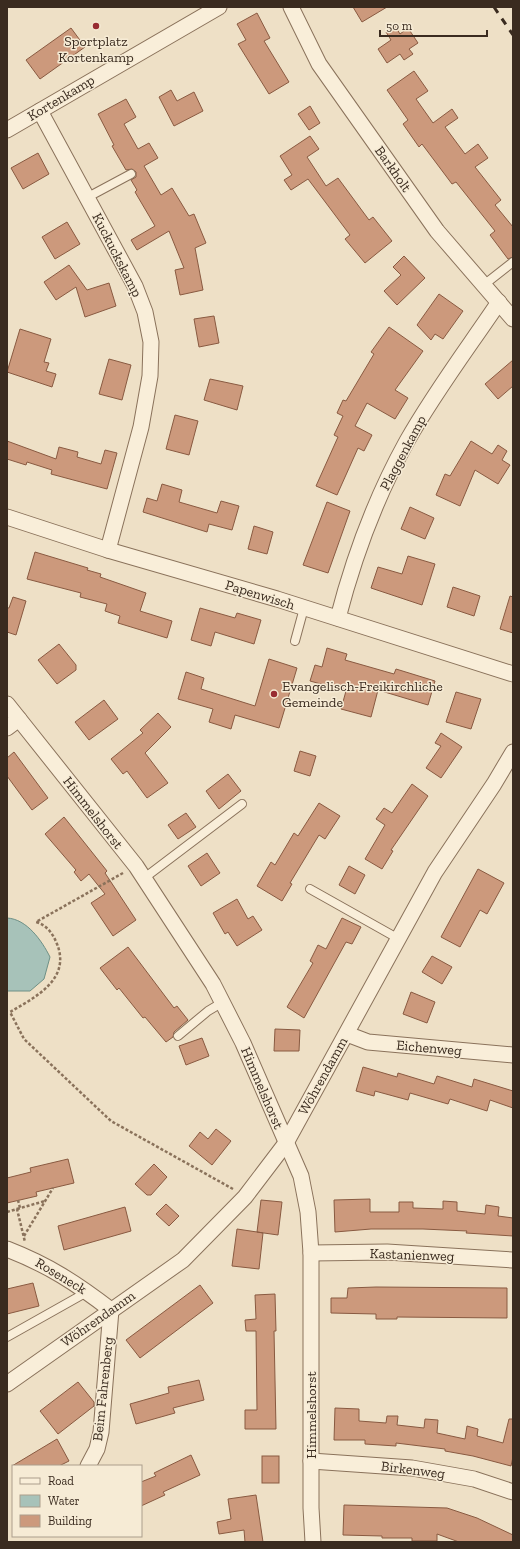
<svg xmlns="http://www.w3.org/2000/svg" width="520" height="1549" viewBox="0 0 520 1549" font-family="'Zilla Slab',serif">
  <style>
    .water { fill: #a7c2b9; stroke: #6e9086 }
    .building { fill: #cc997c; stroke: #895a41 }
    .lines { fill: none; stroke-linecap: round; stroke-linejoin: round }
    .lane-casing { stroke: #8a725b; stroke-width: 10 }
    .street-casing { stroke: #8a725b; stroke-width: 17 }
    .path { stroke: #8a725b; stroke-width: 2.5; stroke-dasharray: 3 2; stroke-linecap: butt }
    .lane { stroke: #f9eed9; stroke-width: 8 }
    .street { stroke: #f9eed9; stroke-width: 15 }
    .rail { stroke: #3a2b1f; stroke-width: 3; stroke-dasharray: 7 7; stroke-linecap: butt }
    .poi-dot { fill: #982c32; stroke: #f6ebd5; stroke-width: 1.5 }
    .labels { text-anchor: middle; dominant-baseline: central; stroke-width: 3; stroke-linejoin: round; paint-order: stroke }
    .poi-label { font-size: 14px; fill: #3a2b1f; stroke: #f6ebd5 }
    .street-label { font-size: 14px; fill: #3a2b1f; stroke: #f6ebd5 }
  </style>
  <rect width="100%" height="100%" fill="#eee0c6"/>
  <path class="water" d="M7,918C27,919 42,941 50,957L44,979L30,991H7Z"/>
  <g class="building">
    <path d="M353,7H387L362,22Z"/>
    <path d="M257,13L270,38L264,41L289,82L269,94L238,44L246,40L237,24Z"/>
    <path d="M395,26L400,34L408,28L418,43L409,49L413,54L404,60L400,54L387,63L378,49L391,40L386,32Z"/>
    <path d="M71,28L85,47L40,79L26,60Z"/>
    <path d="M414,71L428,91L416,99L433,123L452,109L458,118L445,127L465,154L478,144L488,158L475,167L501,200L495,205L513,227V257L508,259L490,235L495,231L456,182L452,184L422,144L419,147L403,124L408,120L387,90Z"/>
    <path d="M171,90L177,101L194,92L203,111L174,126L159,97Z"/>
    <path d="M126,99L136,117L124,124L138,149L149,143L158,158L144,166L161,195L172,188L189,216L194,214L206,243L195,248L203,290L180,295L175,270L184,268L169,231L137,250L131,240L155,226L135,192L137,190L131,180L136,177V172L132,169L126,170L112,146L114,145L98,114Z"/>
    <path d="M310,106L320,123L309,130L298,114Z"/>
    <path d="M310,136L319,149L307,157L326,186L338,178L369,220L373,217L392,241L365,263L345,239L350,235L308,179L291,190L284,180L292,175L280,156Z"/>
    <path d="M38,153L49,174L23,189L11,168Z"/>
    <path d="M67,222L80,244L55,259L42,237Z"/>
    <path d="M404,256L425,278L397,305L384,291L401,275L393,267Z"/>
    <path d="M69,265L87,290L109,283L116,306L85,317L76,287L56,300L44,282Z"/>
    <path d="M439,294L463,311L443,339L435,334L431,340L417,325Z"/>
    <path d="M214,316L219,343L199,347L194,319Z"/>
    <path d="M389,327L423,351L395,390L408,398L395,419L367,403L355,426L372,435L364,451L358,448L337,495L316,486L338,437L334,435L343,416L337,413L343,400L346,401L374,354L371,352Z"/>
    <path d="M20,329L51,339L44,362L49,363L46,371L56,374L52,387L7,372Z"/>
    <path d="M109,359L131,365L122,400L99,394Z"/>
    <path d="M513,360V386L498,399L485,384Z"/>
    <path d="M210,379L243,386L237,410L204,400Z"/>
    <path d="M175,415L198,421L189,455L166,449Z"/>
    <path d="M7,441L56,459L59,447L78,452L77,457L101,464L105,450L117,453L107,489L51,474L52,470L27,462L26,465L7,459Z"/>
    <path d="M471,441L492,454L498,445L507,451L502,460L510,465L498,484L475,470L460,506L436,495L445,474L450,476Z"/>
    <path d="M162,484L182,490L179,502L217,513L221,501L239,506L232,530L209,524L207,532L143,512L147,498L157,501Z"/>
    <path d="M327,502L350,511L328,573L303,565Z"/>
    <path d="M410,507L434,518L425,539L401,529Z"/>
    <path d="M254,526L273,532L267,554L248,549Z"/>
    <path d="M35,552L88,568L87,570L101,574L100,577L146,593L140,611L172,621L167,638L118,623L120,616L105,611L107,604L80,597L81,593L27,579Z"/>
    <path d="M408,556L435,564L422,605L371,588L378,567L402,574Z"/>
    <path d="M453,587L480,596L474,616L447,607Z"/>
    <path d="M510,596L513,597V633L500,629Z"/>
    <path d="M13,597L26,601L16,635L7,632V608H9Z"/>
    <path d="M200,608L235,618L237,613L261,620L254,644L215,632L211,646L191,640Z"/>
    <path d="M59,644L76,665V670L57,684L38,660Z"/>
    <path d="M327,648L347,654L345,660L394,674L396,669L435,681L428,705L378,690L371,717L341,709L346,691L310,681L315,665L322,667Z"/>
    <path d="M269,659L297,668L279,728L235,715L231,729L209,722L213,709L178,699L186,672L204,678L201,689L255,706Z"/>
    <path d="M456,692L481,699L471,729L446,722Z"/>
    <path d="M104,700L118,719L89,740L75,722Z"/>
    <path d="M158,713L171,727L145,753L168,783L147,798L127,771L123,774L111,759L143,733L140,730Z"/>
    <path d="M441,733L462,747L441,778L426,768L441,746L435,743Z"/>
    <path d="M300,751L316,756L310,776L294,771Z"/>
    <path d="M14,752L48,798L32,810L7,776V758Z"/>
    <path d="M228,774L241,791L219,809L206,791Z"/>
    <path d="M412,784L428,796L391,850L393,851L382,869L365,859L385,825L376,819L384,808L392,813Z"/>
    <path d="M319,803L340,816L325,839L319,835L290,883L292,884L282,901L257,886L271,862L275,865L294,833L298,836Z"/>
    <path d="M186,813L196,827L178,839L168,825Z"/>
    <path d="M64,817L107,871L105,873L136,920L113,936L91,903L105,894L89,874L81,881L74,872L76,870L45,834Z"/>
    <path d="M207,853L220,873L201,886L188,866Z"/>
    <path d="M349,866L365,875L355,894L339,885Z"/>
    <path d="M478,869L504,883L487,914L480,910L460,947L441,937Z"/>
    <path d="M237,899L248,919L253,916L262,930L237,946L228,932L225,934L213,913Z"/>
    <path d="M342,918L361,927L352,944L346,942L304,1018L287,1007L313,963L310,961L318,945L326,949Z"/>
    <path d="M128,947L174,1008L177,1006L188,1020L174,1032L173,1037L166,1042L145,1017L143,1018L119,988L117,990L100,968Z"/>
    <path d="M432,956L452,967L442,984L422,972Z"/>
    <path d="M411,992L435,1002L427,1023L403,1014Z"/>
    <path d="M275,1029L300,1030L299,1051H274Z"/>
    <path d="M202,1038L209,1056L186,1065L179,1046Z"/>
    <path d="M363,1067L397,1077L398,1073L434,1084L437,1076L472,1087L474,1079L513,1091V1108L490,1100L487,1111L450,1099L448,1104L410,1093L408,1100L375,1091L374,1096L356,1091Z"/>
    <path d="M216,1129L231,1141L212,1165L189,1146L200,1132L208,1139Z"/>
    <path d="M68,1159L74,1183L36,1192L37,1196L7,1203V1178L31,1172L30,1168Z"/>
    <path d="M154,1164L167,1177L151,1195H147L135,1184Z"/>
    <path d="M370,1199V1212H399V1202H413V1208L443,1209V1201L457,1202V1211L485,1214L486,1205L499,1207L498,1216L513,1218V1236L466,1233L467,1231L423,1229H371L335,1232L334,1200Z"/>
    <path d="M261,1200L282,1202L278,1235L257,1232L263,1233L259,1269L232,1266L237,1229L257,1232Z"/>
    <path d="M166,1204L179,1216L169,1226L156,1214Z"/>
    <path d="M125,1207L131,1231L64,1250L58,1226Z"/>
    <path d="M33,1283L39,1306L7,1314V1289Z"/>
    <path d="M200,1285L213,1303L140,1358L126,1340Z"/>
    <path d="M376,1287L507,1288V1318L397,1317V1319H376V1314L331,1313V1298H347L348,1288Z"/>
    <path d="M275,1294L276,1331H274L276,1429H245V1410H257L256,1331H246L245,1320L256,1319L255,1295Z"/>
    <path d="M199,1380L204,1400L173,1408L175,1413L136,1424L130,1404L169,1393L168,1387Z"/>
    <path d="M78,1382L94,1402V1406L58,1434L40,1411Z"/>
    <path d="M335,1408L359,1409V1421L386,1423L387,1416H398L397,1425L424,1428L425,1419L438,1420L437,1433L465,1439L467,1426L478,1429L477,1436L503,1443L509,1419H513V1457L511,1466L473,1456L445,1451V1449L396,1443V1446L365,1444V1440H334Z"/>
    <path d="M57,1439L69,1461L59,1466H12Z"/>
    <path d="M191,1455L200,1475L163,1492L165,1495L141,1506V1482L156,1476L154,1473Z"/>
    <rect x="262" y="1456" width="17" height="27"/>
    <path d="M256,1495L263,1542H245L244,1530L219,1534L217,1522L231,1519L228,1499Z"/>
    <path d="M344,1505L447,1508L477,1518L513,1535V1542H459L437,1534V1541H412V1538H382V1536L343,1535Z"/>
  </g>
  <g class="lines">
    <g class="lane-casing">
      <g id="lane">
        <path d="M88,197L131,174"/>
        <path d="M485,284L513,262"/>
        <path d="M295,641L304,608"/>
        <path d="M143,879L242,804"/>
        <path d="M310,889L399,939"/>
        <path d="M178,1036L208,1011L223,1002"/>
        <path d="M7,1337L87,1292"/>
      </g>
    </g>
    <g class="street-casing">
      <g id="street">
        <path d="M291,7L319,64L437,231L513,319"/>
        <path d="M40,111L135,286L145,312L151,342L150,376L141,427L108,550"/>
        <path d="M7,130L219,7"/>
        <path d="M7,517L108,550L277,599L513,674"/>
        <path d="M338,618C354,556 376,497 407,441C434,393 468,348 499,302"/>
        <path d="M7,704L136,866L213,984L243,1043L301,1176L308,1212L311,1253V1508L313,1542"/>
        <path d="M7,728L19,719"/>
        <path d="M347,1034L368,1042L513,1055"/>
        <path d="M7,1249C48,1265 76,1283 111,1310L101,1432L97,1449L88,1466"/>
        <path d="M311,1253L387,1252L513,1260"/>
        <path d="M7,1384L183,1260L245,1197L286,1143L435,872L494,784L513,752"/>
        <path d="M311,1461L412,1468L474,1479L513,1492"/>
      </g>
    </g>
    <g class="path">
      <path d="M123,873L36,922C47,925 53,934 57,944C71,979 36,997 10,1012L24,1039L111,1121L233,1189"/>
      <path d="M18,1200L20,1208"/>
      <path d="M17,1209L45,1201"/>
      <path d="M7,1212L17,1209L25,1242"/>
      <path d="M24,1236L53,1188"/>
    </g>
    <use href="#lane" class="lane"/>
    <use href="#street" class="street"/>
    <path class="rail" d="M494,7L513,35"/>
  </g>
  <g class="poi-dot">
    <circle cx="96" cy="26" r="4"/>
    <circle cx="274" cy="694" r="4"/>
  </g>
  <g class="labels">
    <g class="poi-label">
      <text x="96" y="41">Sportplatz<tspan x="96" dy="16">Kortenkamp</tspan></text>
      <text x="282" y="686" text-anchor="start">Evangelisch-Freikirchliche<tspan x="282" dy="16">Gemeinde</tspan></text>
    </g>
    <g class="street-label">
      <text transform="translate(61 98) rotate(-31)">Kortenkamp</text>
      <text transform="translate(393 169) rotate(55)">Barkholt</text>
      <text transform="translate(117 255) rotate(63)">Kuckuckskamp</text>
      <text transform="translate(403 453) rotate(-62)">Plaggenkamp</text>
      <text transform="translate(260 595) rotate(17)">Papenwisch</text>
      <text transform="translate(93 813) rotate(52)">Himmelshorst</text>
      <text transform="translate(429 1048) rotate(5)">Eichenweg</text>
      <text transform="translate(323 1076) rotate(-61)">Wöhrendamm</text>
      <text transform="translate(262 1088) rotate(67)">Himmelshorst</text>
      <text transform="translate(412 1255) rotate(2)">Kastanienweg</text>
      <text transform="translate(61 1276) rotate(31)">Roseneck</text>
      <text transform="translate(98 1319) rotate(-35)">Wöhrendamm</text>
      <text transform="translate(103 1389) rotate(-84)">Beim Fahrenberg</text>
      <text transform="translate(311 1415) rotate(-90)">Himmelshorst</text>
      <text transform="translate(413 1470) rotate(7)">Birkenweg</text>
    </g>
  </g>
  <rect width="520" height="1549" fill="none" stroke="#3a2b1f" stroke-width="16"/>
  <rect x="12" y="1465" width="130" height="72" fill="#f6ebd5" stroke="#ab9e8c"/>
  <rect x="20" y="1478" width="20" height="6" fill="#f9eed9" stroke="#ab9e8c"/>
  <text x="48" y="1485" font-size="12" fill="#3a2b1f">Road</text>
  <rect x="20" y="1495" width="20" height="12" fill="#a7c2b9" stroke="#ab9e8c"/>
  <text x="48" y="1505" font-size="12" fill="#3a2b1f">Water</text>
  <rect x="20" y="1515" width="20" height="12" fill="#cc997c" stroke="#ab9e8c"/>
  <text x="48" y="1525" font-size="12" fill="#3a2b1f">Building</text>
  <path d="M380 30v6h107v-6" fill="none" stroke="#3a2b1f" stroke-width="2"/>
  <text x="386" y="30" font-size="12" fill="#3a2b1f" stroke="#f6ebd5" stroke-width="3" paint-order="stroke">50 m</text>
</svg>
